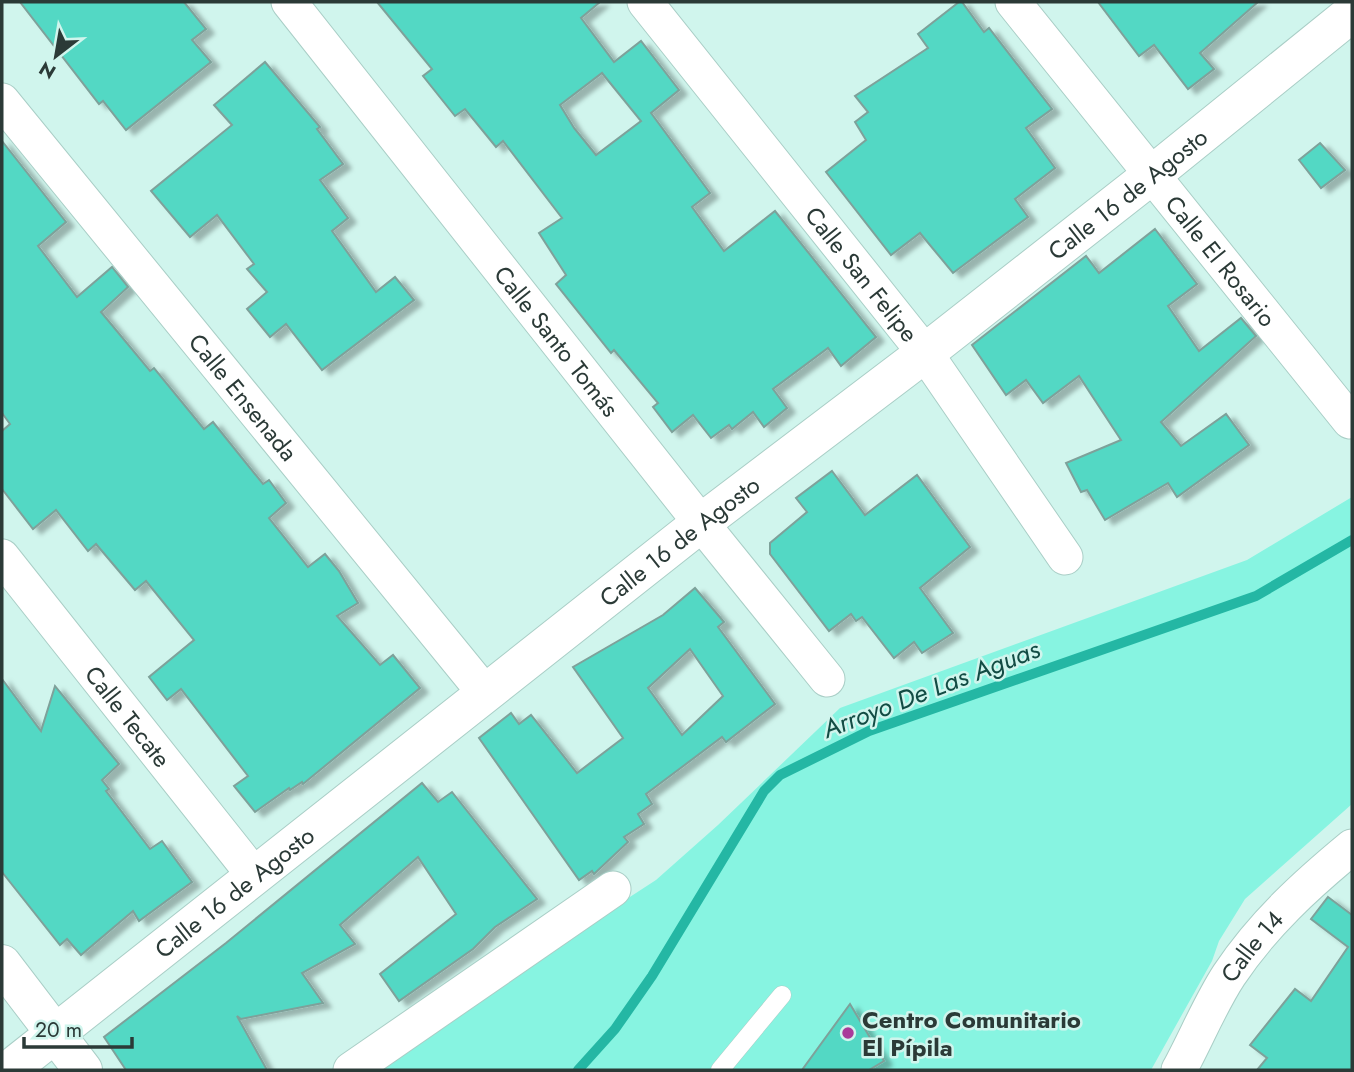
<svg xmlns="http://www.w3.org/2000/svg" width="1354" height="1072" viewBox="0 0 1354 1072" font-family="Jost,sans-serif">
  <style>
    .green { fill: #87f4e1 }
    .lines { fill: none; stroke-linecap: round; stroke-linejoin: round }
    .stream { stroke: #24b7a4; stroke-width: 10 }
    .building { fill: #52d8c4; stroke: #7ea19a; stroke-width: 2; fill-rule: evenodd; filter: url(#shadow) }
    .lane-casing { stroke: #a9cec6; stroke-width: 19 }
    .street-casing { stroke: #a9cec6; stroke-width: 37 }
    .secondary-casing { stroke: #a9cec6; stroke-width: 40 }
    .lane { stroke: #fff; stroke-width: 18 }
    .street { stroke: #fff; stroke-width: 35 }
    .secondary { stroke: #fff; stroke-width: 38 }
    .poi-dot { fill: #a93b9a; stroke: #d0f5ed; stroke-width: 2.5 }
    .labels { text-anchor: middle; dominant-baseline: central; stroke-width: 5; stroke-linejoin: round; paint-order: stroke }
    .street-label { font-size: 24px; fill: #2b3a37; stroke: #d0f5ed }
    .poi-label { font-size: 24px; font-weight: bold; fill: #2b3a37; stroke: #d0f5ed; text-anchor: start }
    .water-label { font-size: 26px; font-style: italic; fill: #124c44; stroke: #d0f5ed }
  </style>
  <defs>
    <filter id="shadow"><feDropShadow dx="8" dy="4.5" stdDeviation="2" flood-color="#0004"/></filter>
  </defs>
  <rect width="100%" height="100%" fill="#d0f5ed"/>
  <path class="green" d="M1352,497V804L1245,899L1219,941L1212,961L1151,1070H364L656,880L718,825L840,708L1247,560Z"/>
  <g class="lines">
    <path class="stream" d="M578,1070L615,1029L652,976L764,791L780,775L869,731L1256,596L1352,540"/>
  </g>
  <g class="building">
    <path d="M20,2H184L206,29L192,40L211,62L126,130L103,101L99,104Z"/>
    <path d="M377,2H600L581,18L614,62L641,41L679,90L651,113L710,193L692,207L724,251L775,211L876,337L841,366L828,348L773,389L787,408L764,427L753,412L732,429L729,425L711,438L693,415L672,432L653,407L658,403L614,350L611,353L556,284L566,275L539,233L562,218L503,141L496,147L465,109L455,116L423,76L432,69ZM602,73L641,121L596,155L574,128L560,105Z"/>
    <path d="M959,2H962L984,32L989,28L1052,109L1026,128L1055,168L1015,199L1028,217L953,273L920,233L891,255L826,172L866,140L855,122L868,112L855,96L928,48L918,34Z"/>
    <path d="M1098,2H1258L1200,53L1214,69L1188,89L1154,45L1139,56Z"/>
    <path d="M265,62L320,127L317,129L343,164L320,180L348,218L332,231L376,292L395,277L414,300L322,370L286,324L270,337L247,309L267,292L247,269L254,264L217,215L190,237L151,191L232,125L214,105Z"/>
    <path d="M2,141L66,222L38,246L77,297L112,267L128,287L101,312L150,371L154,368L204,429L213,422L263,484L269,480L286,503L269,518L308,567L325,554L339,571L358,603L337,616L380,665L393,655L420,688L303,784L302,782L290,790L289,788L255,812L234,786L248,776L181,689L167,700L149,677L194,640L146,581L135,590L96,544L88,551L56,510L33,529L2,489V431L10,424L2,413Z"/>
    <path d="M1320,143L1345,170L1321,188L1299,160Z"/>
    <path d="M1155,229L1197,284L1168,306L1199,351L1241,318L1256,336L1161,422L1181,446L1226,414L1249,445L1177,497L1168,483L1105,520L1087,490L1081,492L1066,463L1121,440L1079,376L1043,403L1026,380L1006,395L972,345L1086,256L1099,273Z"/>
    <path d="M832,471L865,515L917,475L970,547L920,588L953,633L922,653L914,642L894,658L862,617L856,621L851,614L829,631L770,554V543L807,512L796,498Z"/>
    <path d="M695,588L724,622L718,627L775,704L726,742L722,737L646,794L652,804L638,814L644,824L624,837L628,842L594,874L592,871L579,880L479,738L511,713L519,724L531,715L577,773L623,738L573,667L663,615ZM690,649L723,696L682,735L648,688Z"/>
    <path d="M2,679L41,731L55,686L119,764L102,780L109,789L106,791L150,849L162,841L192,882L139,921L133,911L81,955L67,939L60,945L2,872Z"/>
    <path d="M422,783L438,802L452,792L537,899L495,927L473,949L399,1001L380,974L456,914L418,857L340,925L355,944L302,973L323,1003L241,1019L237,1016L267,1070H126L104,1037L226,943Z"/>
    <path d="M1328,897L1352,915V1070H1257L1267,1058L1250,1045L1295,989L1311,1001L1348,947L1311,919Z"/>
    <path d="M850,1004L884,1061L869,1070H802Z"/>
  </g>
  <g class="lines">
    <g class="lane-casing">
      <path id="lane" d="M720,1070L782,995"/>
    </g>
    <g class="street-casing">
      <g id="street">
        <path id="s1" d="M289,2L701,523L827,679"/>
        <path id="s2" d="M645,2L925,353L1065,557"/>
        <path id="s3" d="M1013,2L1350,421"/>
        <path id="s4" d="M2,101L485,693"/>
        <path id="s5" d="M2,557L254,875"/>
        <path d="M351,1070L613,889"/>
        <path id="s6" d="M1179,1070C1196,1039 1210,1004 1229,975C1263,924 1306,885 1352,847"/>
      </g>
    </g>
    <g class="secondary-casing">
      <g id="secondary">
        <path d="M2,964L83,1070"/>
        <path id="s7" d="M9,1070L701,523L925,353L1153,174L1352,13"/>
      </g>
    </g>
    <use href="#lane" class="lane"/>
    <use href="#street" class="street"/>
    <use href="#secondary" class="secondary"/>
  </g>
  <circle class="poi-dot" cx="848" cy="1033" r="7"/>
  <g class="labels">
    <g class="street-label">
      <text stroke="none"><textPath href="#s7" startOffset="1421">Calle 16 de Agosto</textPath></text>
      <text stroke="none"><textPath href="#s3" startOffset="332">Calle El Rosario</textPath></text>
      <text stroke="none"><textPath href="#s2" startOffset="348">Calle San Felipe</textPath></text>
      <text stroke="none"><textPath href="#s1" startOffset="432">Calle Santo Tomás</textPath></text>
      <text stroke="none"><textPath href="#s4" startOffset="382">Calle Ensenada</textPath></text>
      <text stroke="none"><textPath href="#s7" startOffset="854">Calle 16 de Agosto</textPath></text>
      <text stroke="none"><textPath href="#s5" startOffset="203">Calle Tecate</textPath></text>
      <text stroke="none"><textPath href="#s7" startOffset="287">Calle 16 de Agosto</textPath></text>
      <text stroke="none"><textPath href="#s6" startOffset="144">Calle 14</textPath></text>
    </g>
    <g class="poi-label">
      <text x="862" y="1019">Centro Comunitario<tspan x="862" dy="28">El Pípila</tspan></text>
    </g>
    <g class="water-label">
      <text transform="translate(931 689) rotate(-21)">Arroyo De Las Aguas</text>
    </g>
  </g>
  <rect width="1354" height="1072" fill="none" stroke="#2b3a37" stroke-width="7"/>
  <g transform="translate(56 56) rotate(211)" stroke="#d0f5ed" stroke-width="5" paint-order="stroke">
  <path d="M0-5L12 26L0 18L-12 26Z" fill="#2b3a37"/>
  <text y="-10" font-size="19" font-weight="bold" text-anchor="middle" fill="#2b3a37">N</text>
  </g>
  <path d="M24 1037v10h108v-10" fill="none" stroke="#2b3a37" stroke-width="3.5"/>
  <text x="35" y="1037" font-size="21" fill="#2b3a37" stroke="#d0f5ed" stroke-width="5" paint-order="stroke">20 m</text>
</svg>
